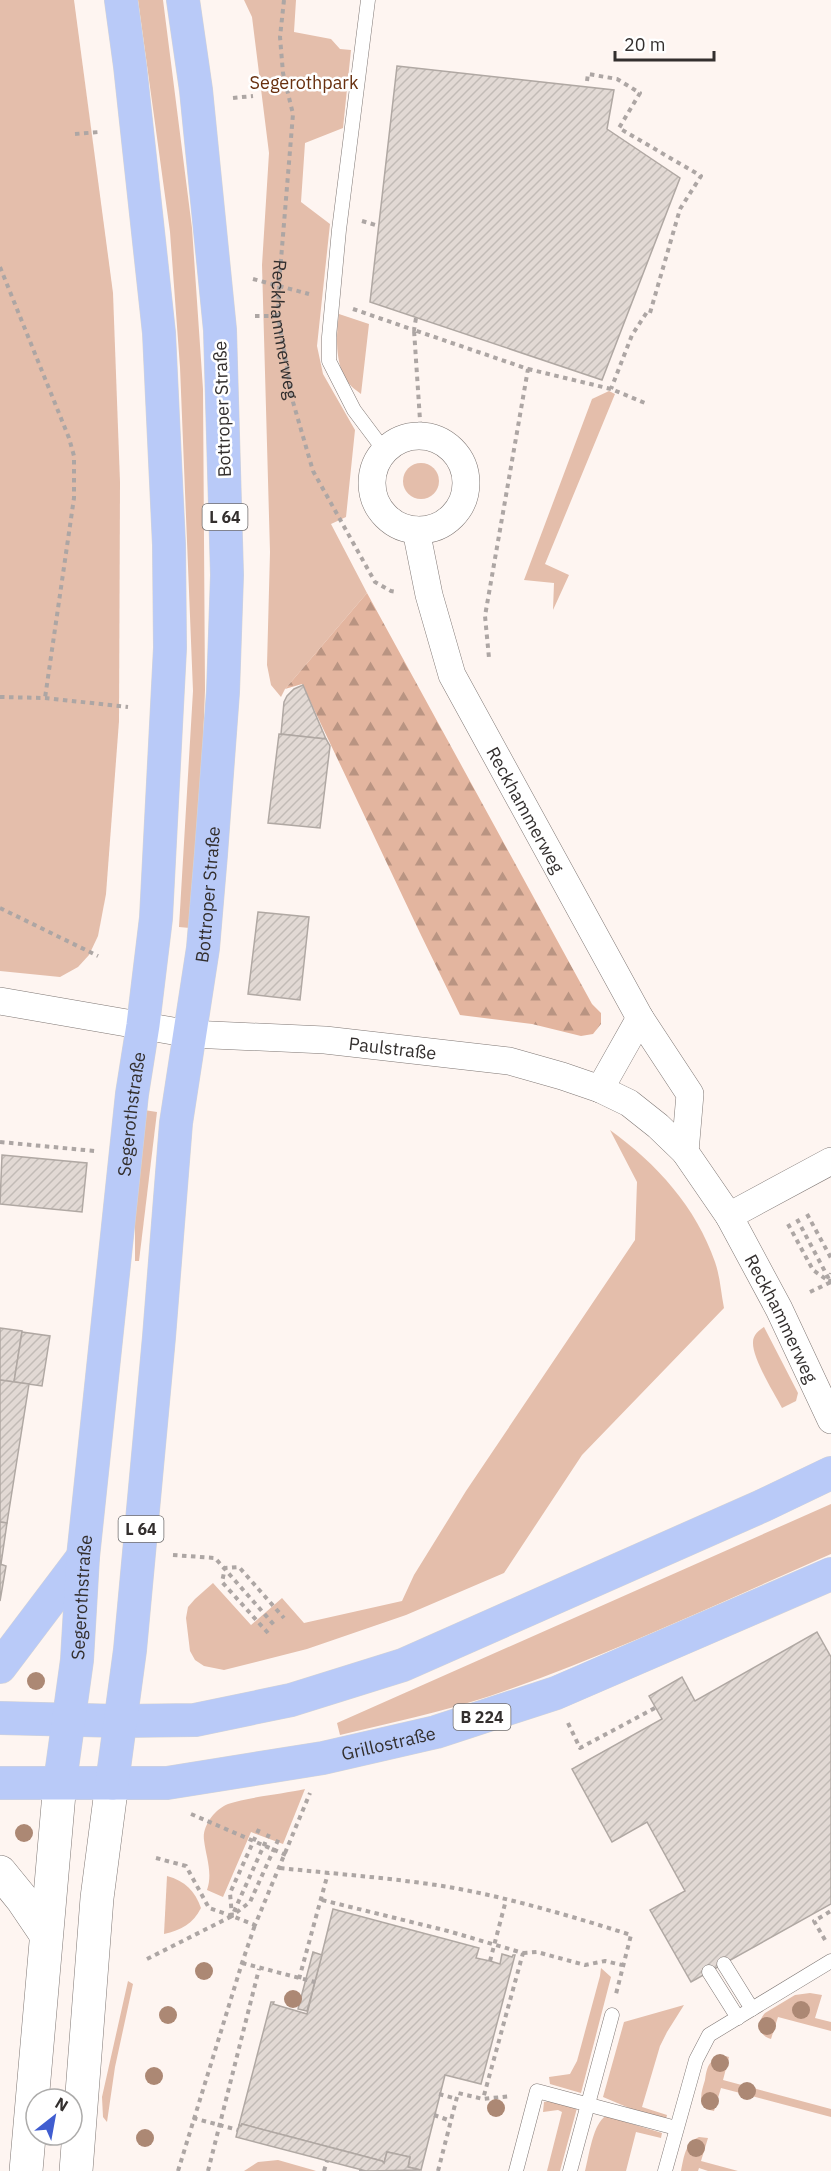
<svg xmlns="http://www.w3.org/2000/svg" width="831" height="2171" viewBox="0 0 831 2171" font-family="'IBM Plex Sans',sans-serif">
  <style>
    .green { fill: #e4beab }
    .forest { fill: url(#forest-firs) }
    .building { fill: url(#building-hatch); stroke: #b0a8a3; stroke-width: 1.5 }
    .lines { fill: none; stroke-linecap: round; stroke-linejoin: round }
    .lane-casing { stroke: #7f7774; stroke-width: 15 }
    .street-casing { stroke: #7f7774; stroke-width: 28 }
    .secondary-casing { stroke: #7f7774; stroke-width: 34 }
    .primary-casing { stroke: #d6d5d5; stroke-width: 34 }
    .path { stroke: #ada6a4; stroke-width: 4; stroke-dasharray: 4.5 4.5; stroke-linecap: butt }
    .lane { stroke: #fff; stroke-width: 14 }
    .street { stroke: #fff; stroke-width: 27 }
    .secondary { stroke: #fff; stroke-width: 33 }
    .primary { stroke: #b9caf8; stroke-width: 33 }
    .tree { fill: #ac8874 }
    .labels { text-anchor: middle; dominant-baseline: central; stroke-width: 5; stroke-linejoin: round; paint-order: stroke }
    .shield { fill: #fff; stroke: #706d6d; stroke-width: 1.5 }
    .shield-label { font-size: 16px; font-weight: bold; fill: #332f2e }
    .park-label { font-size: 18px; fill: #682f0e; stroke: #fff }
    .street-label { font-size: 18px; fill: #332f2e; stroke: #fff }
  </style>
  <defs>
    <pattern id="forest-firs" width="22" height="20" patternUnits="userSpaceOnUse" patternTransform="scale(1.5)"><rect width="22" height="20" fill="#e3b59f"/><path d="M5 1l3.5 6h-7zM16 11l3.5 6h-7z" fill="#b99482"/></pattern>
    <pattern id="building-hatch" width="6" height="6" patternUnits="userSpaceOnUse" patternTransform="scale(1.5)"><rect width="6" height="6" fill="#e2d9d4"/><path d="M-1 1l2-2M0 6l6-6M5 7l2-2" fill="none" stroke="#c2bbb6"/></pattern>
  </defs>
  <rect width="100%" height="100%" fill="#fef5f1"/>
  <g class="green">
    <path d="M0,0H74L113,293L120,482L119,721L106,894L98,936L89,955L78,967L60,977L0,971Z"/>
    <path d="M138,0H163L192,228L203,389L205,690L201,796L190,928L179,927L193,691L180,367L170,232Z"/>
    <path d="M244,0H296L294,32L331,39L340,49L351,50L343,128L305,143L301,202L330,224L317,346L323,374L355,430L346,517L331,524L367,593L285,689L281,697L271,685L267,665L270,552L262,265L269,153L252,17Z"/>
    <path d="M339,314L369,324L361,394C356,390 350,386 347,381C335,363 336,335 339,314Z"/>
    <path d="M609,391L615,394L545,564L569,575L553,610L554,583L524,580L592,399Z"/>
    <circle cx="421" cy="481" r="18"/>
    <path d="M144,1110L157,1112L139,1261H135V1197Z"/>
    <path d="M610,1130C657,1164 696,1207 715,1262C720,1276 721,1293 724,1308L582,1455L504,1573L406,1615L307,1649L224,1670L204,1666L195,1660L190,1651L186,1618L188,1607L195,1599L213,1583L251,1625L282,1598L304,1623L402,1601L414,1575L466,1491L635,1240L637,1182Z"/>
    <path d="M764,1327L798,1393L796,1401L782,1408C774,1393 752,1358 753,1342C753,1335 759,1330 764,1327Z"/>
    <path d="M831,1504V1554C719,1603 607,1656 490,1696C441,1712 391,1723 340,1735L337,1723Z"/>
    <path d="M305,1789L283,1844L251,1832L223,1897L207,1890C213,1873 206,1857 204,1840C202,1826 215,1809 228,1804C248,1797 283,1794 305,1789Z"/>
    <path d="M167,1876C185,1881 195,1891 201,1908C193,1924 181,1930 164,1934Z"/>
    <path d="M601,1968L611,1977L581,2093L550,2084L549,2077L570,2074L577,2061L600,1976Z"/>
    <path d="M128,1981L133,1984L115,2067L107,2122L103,2117L102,2097Z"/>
    <path d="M810,1993L822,1995L815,2018L831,2022V2031L778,2017L771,2039C758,2035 756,2023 765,2013L795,1995Z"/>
    <path d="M684,2005L667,2032L660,2046L642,2107L667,2115L666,2119L641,2113L603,2097L624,2022Z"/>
    <path d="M725,2056L729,2057L723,2080L831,2109V2117L721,2088L714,2111C696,2108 701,2093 705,2080C706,2073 707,2066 712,2061C715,2058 720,2057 725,2056Z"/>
    <path d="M550,2101L577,2108L560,2171H547L562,2112L558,2110L543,2112L544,2102Z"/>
    <path d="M606,2116L662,2133L661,2138L636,2132L626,2171H585C589,2156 593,2123 606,2116Z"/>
    <path d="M699,2137L708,2138L701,2161L738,2171H708L699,2168L698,2171H681C684,2157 685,2143 699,2137Z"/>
    <path d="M278,2160L313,2170L316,2171H244L258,2162Z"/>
  </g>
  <path class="forest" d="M367,593L592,1004L601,1013V1024L593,1034L581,1036L532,1024L460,1015L420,933L302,684L285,689Z"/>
  <g class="building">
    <path d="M397,66L614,90L607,129L680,178L602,380L370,302Z"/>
    <path d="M303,685L326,739L281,734L284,702L287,696L294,689Z"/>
    <path d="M279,734L326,739L330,746L320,828L268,823Z"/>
    <path d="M258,912L309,917L300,1000L248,994Z"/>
    <path d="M2,1155L87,1163L82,1212L0,1204Z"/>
    <path d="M0,1328L22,1331L14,1382L0,1380Z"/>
    <path d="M22,1332L50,1336L42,1386L14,1382Z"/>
    <path d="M0,1380L29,1384L7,1523L0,1522Z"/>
    <path d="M0,1522L7,1523L1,1564H0Z"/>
    <path d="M0,1564L6,1566L0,1601Z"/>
    <path d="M817,1632L831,1657V1904L691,1982L650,1910L685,1891L647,1822L612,1842L572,1769L662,1719L649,1696L682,1677L695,1701Z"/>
    <path d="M333,1909L479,1948L476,1958L490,1961L500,1964L502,1954L512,1957L513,1955H515L481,2084L445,2075L421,2170L408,2167L410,2157L387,2152L384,2163L382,2161L242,2124L241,2126L239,2125L271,2002H274L273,2004L307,2014Z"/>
    <path d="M313,1952L322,1955L307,2011L298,2009Z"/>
    <path d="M242,2124L382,2161L384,2163L387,2152L410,2157L408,2167L420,2170L366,2171L236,2137L239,2125L241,2126Z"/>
  </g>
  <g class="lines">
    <g class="lane-casing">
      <g id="lane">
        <path d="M368,0L339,230L329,337V361L354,410L384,450"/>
        <path d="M724,1964L752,2009"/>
        <path d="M709,1972L738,2018"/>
        <path d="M516,2171L537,2091L676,2128"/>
        <path d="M570,2171L612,2015"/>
        <path d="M665,2171L696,2060L709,2035L831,1961"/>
      </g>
    </g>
    <g class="street-casing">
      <g id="street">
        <circle cx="419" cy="483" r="47"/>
        <path id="s2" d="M416,530L429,595L452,675L640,1018L690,1094L685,1152"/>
        <path id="s3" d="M0,1001L190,1034L325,1040L509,1061L562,1076L600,1089L629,1103L658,1126L685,1152L729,1216L779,1309L831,1420"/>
        <path d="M600,1089L640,1018"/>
        <path d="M729,1216L831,1161"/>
      </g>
    </g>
    <g class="secondary-casing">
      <g id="secondary">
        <path d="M0,1872L22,1899L45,1933"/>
        <path d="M26,2171L60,1782"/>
        <path d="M76,2171L97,1898L112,1783"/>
      </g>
    </g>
    <g class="primary-casing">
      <g id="primary">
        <path d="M0,1667L83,1557"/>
        <path d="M0,1718L121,1721L195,1720L291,1700L403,1665L762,1506L831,1473"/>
        <path id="s4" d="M60,1782L77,1660L83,1557L132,1094L143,1025L156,918L170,648L169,545L159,333L130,66L121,0"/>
        <path id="s5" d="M0,1783H167L323,1758L436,1732L556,1693L831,1574"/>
        <path id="s6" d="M112,1783L130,1650L159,1337L176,1123L203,948L211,854L223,692L227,575L220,330L196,90L183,0"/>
      </g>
    </g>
    <g class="path">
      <path id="s1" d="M284,0L280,37L283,73L293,114L279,284L278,316L293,402L313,471L375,582L391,591L397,592"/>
      <path d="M587,81L588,74L617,79L640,93L619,128L701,176L680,209L650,313L647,312L632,335L611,389"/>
      <path d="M233,98L253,96"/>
      <path d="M75,134L99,132"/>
      <path d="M362,221L379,226"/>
      <path d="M0,267L69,438L74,456V498L45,698"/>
      <path d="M253,279L309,294"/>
      <path d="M353,309L414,330L416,318"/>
      <path d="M255,316H278"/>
      <path d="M528,369L611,389L645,403"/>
      <path d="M421,435L414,330L528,369L485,616L489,658"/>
      <path d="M0,697L45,698L128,707"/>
      <path d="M0,908L98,956"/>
      <path d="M0,1142L95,1151"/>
      <path d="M807,1214L831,1258"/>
      <path d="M797,1219L830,1281"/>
      <path d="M788,1224L813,1270L830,1282L831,1273"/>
      <path d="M810,1292L831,1282"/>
      <path d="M173,1555L215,1558L275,1626"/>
      <path d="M268,1633L222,1582L225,1568L239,1567L284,1618"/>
      <path d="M568,1723L580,1748L655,1708"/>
      <path d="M191,1814L286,1855"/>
      <path d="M259,1829L230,1893L232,1916L250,1902L279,1838"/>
      <path d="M156,1858L186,1866L209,1908L232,1916L269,1834"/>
      <path d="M280,1868C336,1874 393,1878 449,1887C510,1898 571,1916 631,1935L616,1994"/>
      <path d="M322,1900L448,1931L523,1953L483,2099"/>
      <path d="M825,1940L814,1921L831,1911"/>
      <path d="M523,1953L537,1952L585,1965L605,1961L622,1965"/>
      <path d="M147,1959L232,1916L255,1925L310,1793"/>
      <path d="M490,1961L506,1900"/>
      <path d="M242,1963L315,1982"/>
      <path d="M299,1979L328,1873"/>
      <path d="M439,2094L457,2099"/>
      <path d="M434,2115L451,2121"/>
      <path d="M193,2118L238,2130"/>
      <path d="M178,2171L242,1963L255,1925"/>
      <path d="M208,2171L259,1969"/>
      <path d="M324,2171L327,2161"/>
      <path d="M361,2171V2170"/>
      <path d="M438,2171L458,2093L483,2099L511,2096"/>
    </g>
    <use href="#lane" class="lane"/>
    <use href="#street" class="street"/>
    <use href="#secondary" class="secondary"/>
    <use href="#primary" class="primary"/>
  </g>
  <g class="tree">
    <circle cx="36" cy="1681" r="9"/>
    <circle cx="24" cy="1833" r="9"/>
    <circle cx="204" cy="1971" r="9"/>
    <circle cx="293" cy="1999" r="9"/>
    <circle cx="801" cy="2010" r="9"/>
    <circle cx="168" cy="2015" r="9"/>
    <circle cx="767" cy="2026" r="9"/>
    <circle cx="720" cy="2063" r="9"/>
    <circle cx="154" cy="2076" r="9"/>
    <circle cx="747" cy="2091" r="9"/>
    <circle cx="710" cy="2101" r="9"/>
    <circle cx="496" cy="2108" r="9"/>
    <circle cx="145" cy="2138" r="9"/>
    <circle cx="696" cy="2148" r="9"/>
  </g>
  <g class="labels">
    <g class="shield">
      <rect x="202.5" y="504" width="45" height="26" rx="4.5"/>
      <rect x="118.5" y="1516" width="45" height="26" rx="4.5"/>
      <rect x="453.5" y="1704" width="57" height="26" rx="4.5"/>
    </g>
    <g class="shield-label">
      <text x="225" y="517">L 64</text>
      <text x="141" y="1529">L 64</text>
      <text x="482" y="1717">B 224</text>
    </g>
    <g class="park-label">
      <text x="304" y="82">Segerothpark</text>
    </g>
    <g class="street-label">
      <text stroke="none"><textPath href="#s1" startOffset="332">Reckhammerweg</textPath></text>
      <text transform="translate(222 409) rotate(-92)">Bottroper Straße</text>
      <text stroke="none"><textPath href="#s2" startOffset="303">Reckhammerweg</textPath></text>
      <text stroke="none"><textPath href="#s6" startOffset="894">Bottroper Straße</textPath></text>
      <text stroke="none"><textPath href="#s3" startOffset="396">Paulstraße</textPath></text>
      <text stroke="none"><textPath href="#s4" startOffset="672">Segerothstraße</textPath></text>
      <text stroke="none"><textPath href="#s3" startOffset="908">Reckhammerweg</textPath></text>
      <text stroke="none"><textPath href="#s4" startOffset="186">Segerothstraße</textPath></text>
      <text stroke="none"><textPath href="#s5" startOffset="392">Grillostraße</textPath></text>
    </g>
  </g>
  <g transform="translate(54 2117) rotate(31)"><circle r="28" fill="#ffffff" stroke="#adacab" stroke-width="1.5"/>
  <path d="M0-4.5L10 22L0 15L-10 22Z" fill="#405dd0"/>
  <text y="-9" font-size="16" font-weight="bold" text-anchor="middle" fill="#332f2e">N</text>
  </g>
  <path d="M615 51v9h99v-9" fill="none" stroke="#332f2e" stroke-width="3"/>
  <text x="624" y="51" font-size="18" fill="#332f2e" stroke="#ffffff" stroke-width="4.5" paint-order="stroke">20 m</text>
</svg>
